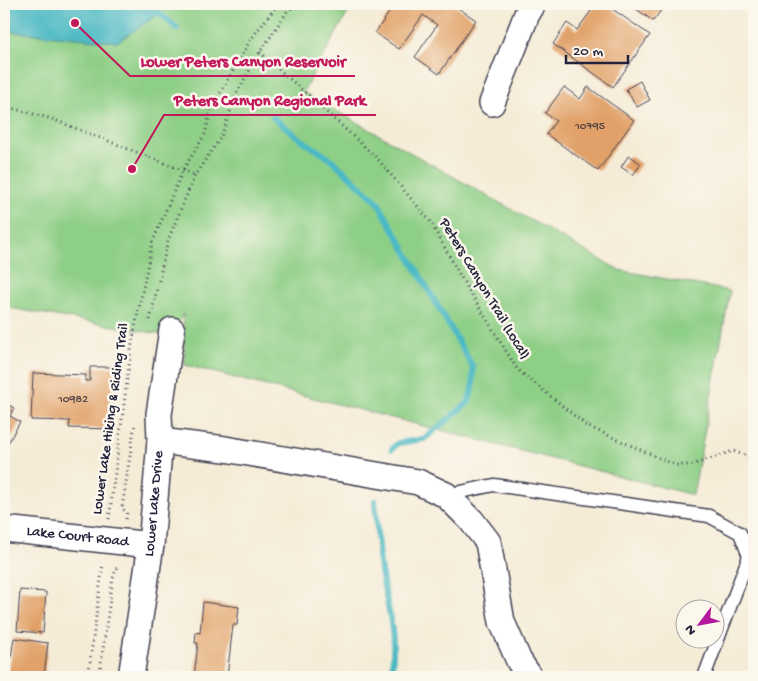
<svg xmlns="http://www.w3.org/2000/svg" width="758" height="681" viewBox="0 0 758 681" font-family="'Gochi Hand',sans-serif">
  <style>
    .green { fill: #8ecf86; stroke: #587860 }
    .water { fill: #4bb9c4; stroke: #366e80 }
    .lines { fill: none; stroke-linecap: round; stroke-linejoin: round }
    .stream { stroke: #4bb9c4; stroke-width: 6 }
    .building { fill: #e1a167 }
    .service-casing { stroke: #424052; stroke-width: 15 }
    .minor-casing { stroke: #424052; stroke-width: 28 }
    .path { stroke: #424052; stroke-width: 3; stroke-dasharray: 1 4; stroke-linecap: butt }
    .service { stroke: #fff; stroke-width: 12 }
    .minor { stroke: #fff; stroke-width: 25 }
    .labels { text-anchor: middle; dominant-baseline: central; stroke-width: 5; stroke-linejoin: round; paint-order: stroke }
    .number-label { font-size: 12px; fill: #524246 }
    .street-label { font-size: 15px; fill: #22223b; stroke: #fbf7ec }
    .leader { fill: none; stroke: #c2185b; stroke-width: 2 }
    .callout-dot { fill: #c2185b; stroke: #fbf7ec; stroke-width: 2 }
    .callout-label { font-size: 16px; text-anchor: middle; font-weight: bold; fill: #c2185b; stroke: #fbf7ec; stroke-width: 5; stroke-linejoin: round; paint-order: stroke }
  </style>
  <rect width="100%" height="100%" fill="#fbf7ec"/>
  <filter id="ink" filterUnits="userSpaceOnUse"><feTurbulence type="fractalNoise" baseFrequency=".02" numOctaves="2"/><feDisplacementMap in="SourceGraphic" scale="10" xChannelSelector="R" yChannelSelector="G"/><feConvolveMatrix kernelMatrix="1 2 1 2 8 2 1 2 1" color-interpolation-filters="sRGB"/></filter>
  <filter id="wash" filterUnits="userSpaceOnUse"><feTurbulence type="fractalNoise" baseFrequency=".0096" numOctaves="4" result="noise"/><feDisplacementMap in="SourceGraphic" scale="20" xChannelSelector="R" yChannelSelector="G"/><feGaussianBlur stdDeviation="1.12" result="paint"/><feColorMatrix in="noise" values="0 0 0 0 0 0 0 0 0 0 0 0 0 0 0 0 0 1.4 0 .05"/><feComposite in="paint" operator="in"/></filter>
  <g filter="url(#wash)">
    <rect width="100%" height="100%" fill="#f5ecd7"/>
    <path class="green" d="M4,4H353L303,92L619,270L730,291L693,495L185,365L183,314L171,336L4,307Z"/>
    <path class="water" d="M4,4H165L156,16L117,42L5,31Z"/>
    <g class="lines">
      <g class="stream">
        <path d="M148,4L177,28"/>
        <path d="M273,117L299,138L332,160L377,201L473,367V387L468,403L424,439L398,443L392,449"/>
        <path d="M375,501C377,524 377,548 381,570C387,608 399,639 390,677"/>
      </g>
    </g>
    <g id="blocks">
      <g class="building">
        <path d="M395,4H452L476,20L439,74L415,57L437,25L423,15L399,49L375,33Z"/>
        <path d="M596,4H605L650,35L613,87L553,44L567,23L577,30Z"/>
        <path d="M629,4H666L653,21Z"/>
        <path d="M640,81L650,100L637,107L626,89Z"/>
        <path d="M564,87L580,99L588,87L634,120L598,171L546,134L556,121L545,113Z"/>
        <path d="M629,155L641,164L633,175L621,167Z"/>
        <path d="M90,367H114L113,429L69,428L70,421L31,420L33,373L86,375L85,381H90Z"/>
        <path d="M4,402L14,408L10,416L20,422L4,450Z"/>
        <path d="M20,590L46,592L43,633L17,631Z"/>
        <path d="M203,602L239,607L237,625H233L227,677H194L198,643H195L196,632L200,633Z"/>
        <path d="M14,638L48,643L44,677H8Z"/>
      </g>
    </g>
  </g>
  <g filter="url(#ink)">
    <use href="#blocks" fill-opacity="0" stroke="#424052" stroke-width="1"/>
    <g class="lines">
      <g class="service-casing">
        <g id="service">
          <path d="M446,495L494,485L709,516L740,533L749,556"/>
          <path d="M704,677L749,556H754"/>
        </g>
      </g>
      <g class="minor-casing">
        <g id="minor">
          <path d="M492,103L527,14L533,4"/>
          <path d="M160,441L225,449L418,482L446,495L471,520L488,542L502,622L519,661L530,677"/>
          <path id="s1" d="M4,529L151,545"/>
          <path id="s2" d="M131,677L151,545L160,441L159,414L172,330"/>
        </g>
      </g>
      <g class="path">
        <path d="M260,52L376,157L430,221L462,279L517,369L587,426L675,465H692L733,451L744,455L754,464"/>
        <path d="M4,106L52,119L195,175"/>
        <path d="M150,320L168,240L195,175L221,137L237,93L260,52L287,12L297,4"/>
        <path d="M109,519L132,343L152,243L183,170L205,134L211,109L251,39L278,4"/>
        <path d="M126,519L127,513L122,508L135,423"/>
        <path d="M88,677L103,563"/>
        <path d="M99,677L113,578L118,565"/>
      </g>
      <use href="#service" class="service"/>
      <use href="#minor" class="minor"/>
    </g>
  </g>
  <g class="labels">
    <g class="number-label">
      <text x="590" y="127">10795</text>
      <text x="73" y="400">10982</text>
    </g>
    <g class="street-label">
      <text transform="translate(484 289) rotate(59)">Peters Canyon Trail (Local)</text>
      <text transform="translate(111 419) rotate(-82)">Lower Lake Hiking &amp; Riding Trail</text>
      <text stroke="none"><textPath href="#s2" startOffset="175">Lower Lake Drive</textPath></text>
      <text stroke="none"><textPath href="#s1" startOffset="74">Lake Court Road</textPath></text>
    </g>
  </g>
  <path class="leader" d="M75 23L130 76H355M132 169L164 115H376"/>
  <g class="callout-dot">
    <circle cx="75" cy="23" r="5"/>
    <circle cx="132" cy="169" r="5"/>
  </g>
  <g class="callout-label">
    <text x="243" y="66">Lower Peters Canyon Reservoir</text>
    <text x="270" y="105">Peters Canyon Regional Park</text>
  </g>
  <rect width="758" height="681" fill="none" stroke="#fbf7ec" stroke-width="20"/>
  <g transform="translate(700 624) rotate(238)"><circle r="24" fill="#fbf7ec" stroke="#a4a2a5"/>
  <path d="M0-4L9 19L0 12L-9 19Z" fill="#b5179e"/>
  <text y="-8" font-size="14" font-weight="bold" text-anchor="middle" fill="#22223b">N</text>
  </g>
  <path d="M566 55v8h62v-8" fill="none" stroke="#22223b" stroke-width="2.5"/>
  <text x="573" y="55" font-size="15" fill="#22223b" stroke="#fbf7ec" stroke-width="4" paint-order="stroke">20 m</text>
</svg>
